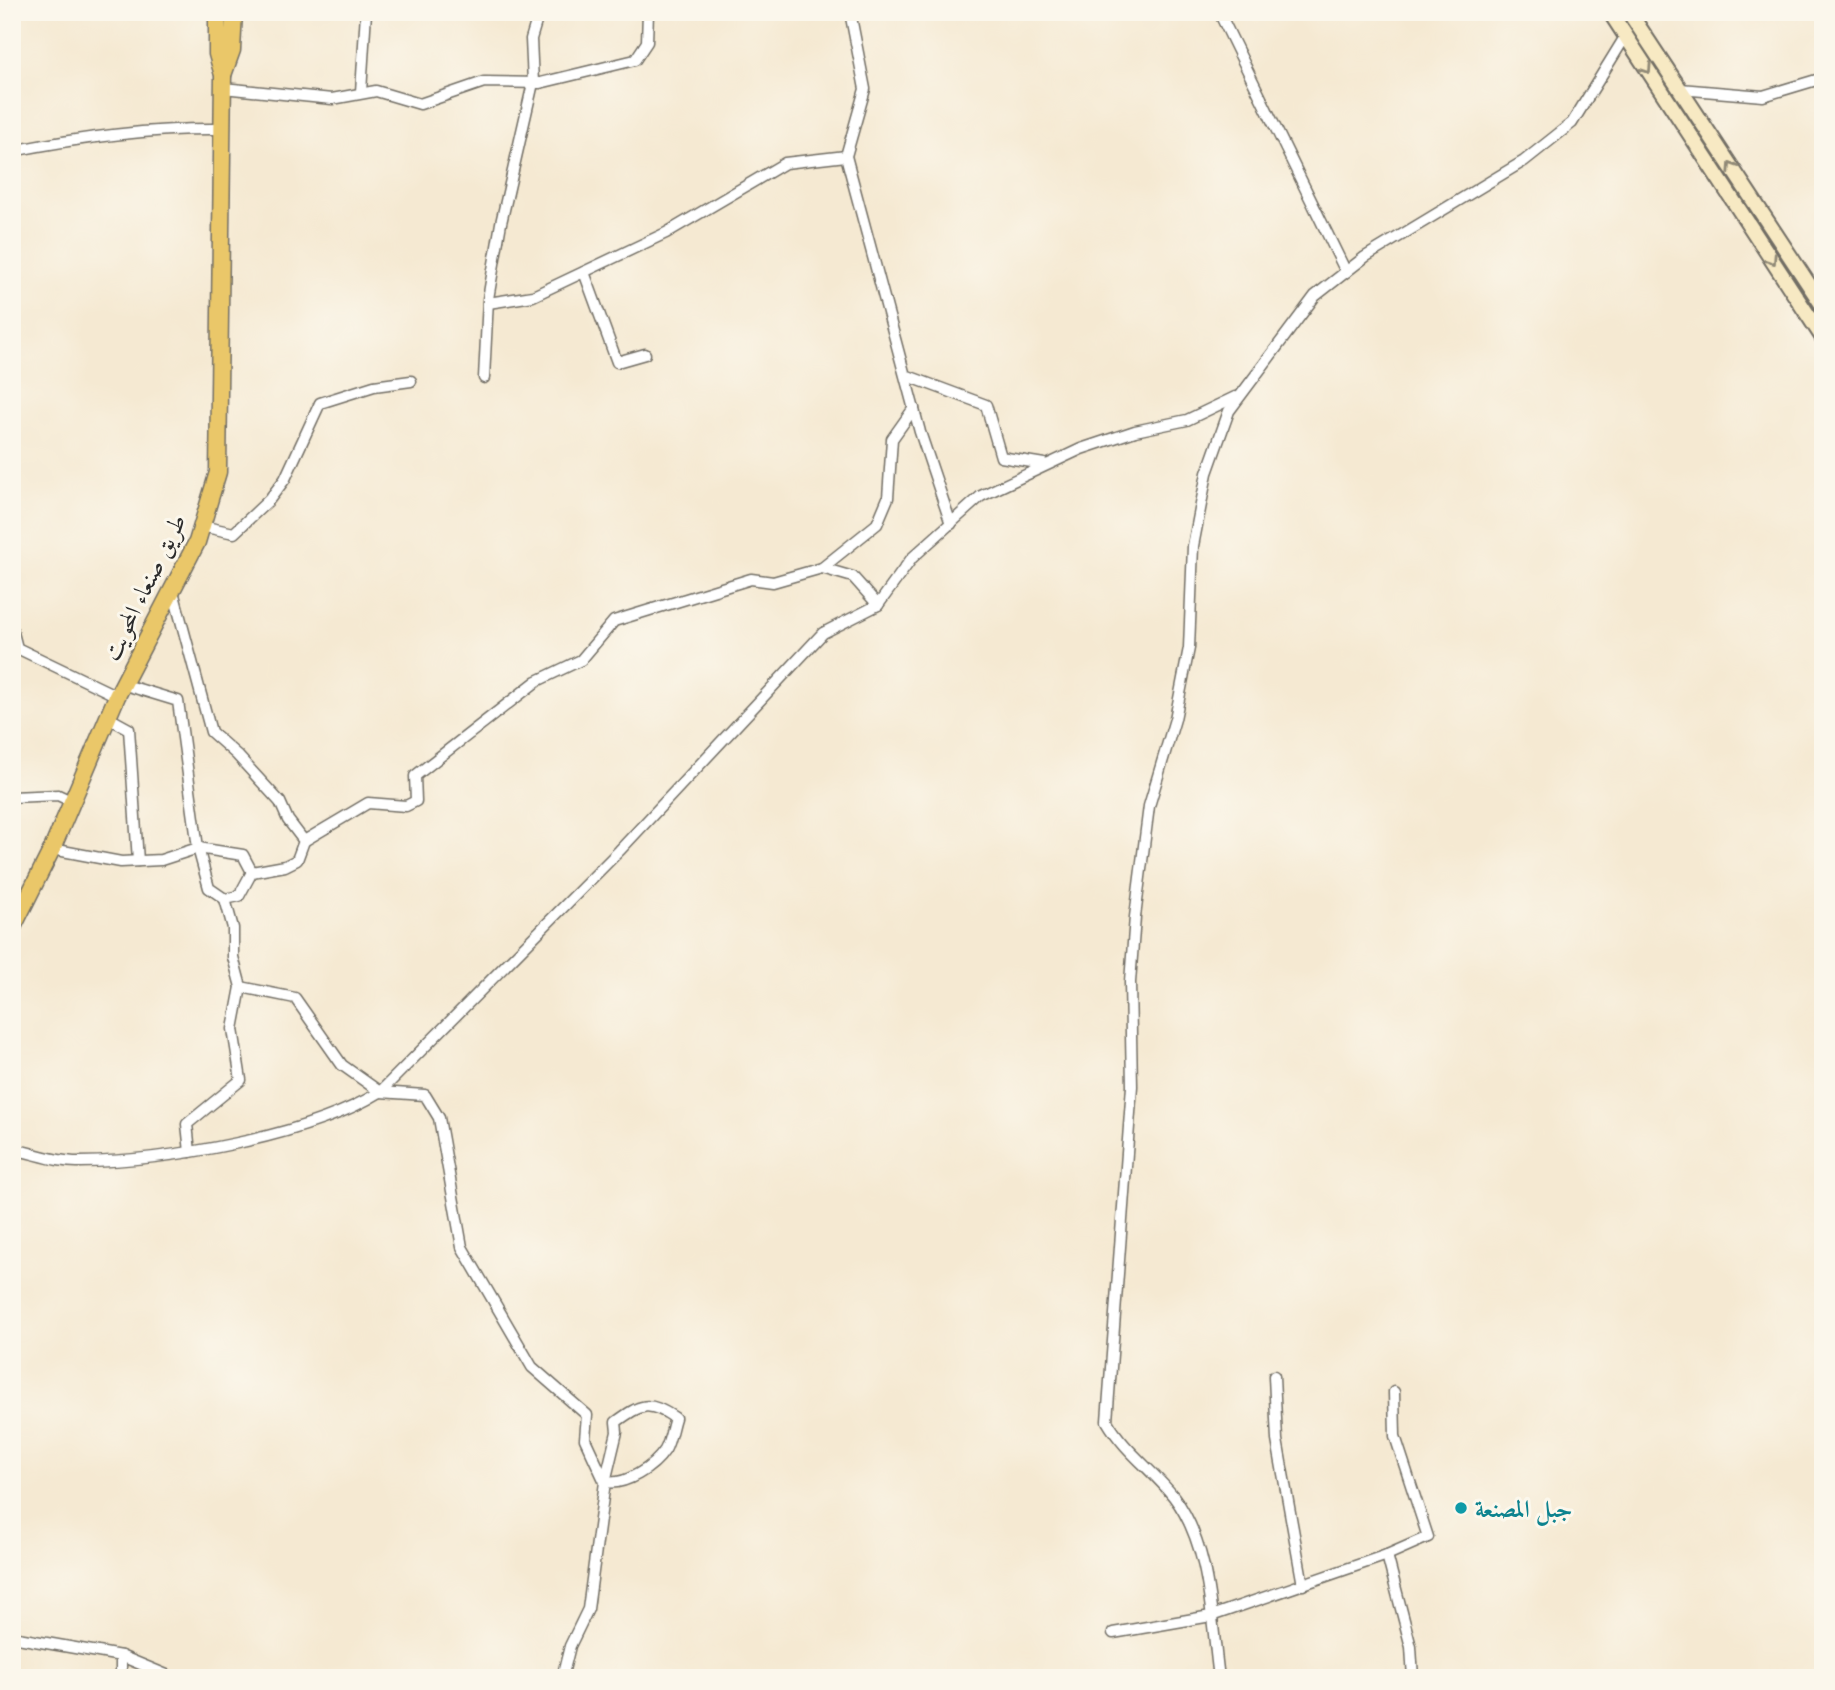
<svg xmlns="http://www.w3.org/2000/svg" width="1835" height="1690" viewBox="0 0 1835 1690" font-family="'Libre Caslon Text',Amiri,serif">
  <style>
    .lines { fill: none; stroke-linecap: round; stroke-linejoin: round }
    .minor-casing { stroke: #726e65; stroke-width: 13 }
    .secondary-casing { stroke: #726e65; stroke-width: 18 }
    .primary-casing { stroke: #726e65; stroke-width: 19 }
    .minor { stroke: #fff; stroke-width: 10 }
    .secondary { stroke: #f7e9c3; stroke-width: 14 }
    .primary { stroke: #eac769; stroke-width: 16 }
    .oneway { stroke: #918a77 }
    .culture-dot { fill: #0f9aa8; stroke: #fbf7ec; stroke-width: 2.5 }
    .labels { text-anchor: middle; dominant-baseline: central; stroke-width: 6; stroke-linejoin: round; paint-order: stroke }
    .street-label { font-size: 24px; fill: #2b2b2b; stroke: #fbf7ec }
    .culture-label { font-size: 24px; font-weight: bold; fill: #0d838f; stroke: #fbf7ec; text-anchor: start }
  </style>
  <rect width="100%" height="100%" fill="#fbf7ec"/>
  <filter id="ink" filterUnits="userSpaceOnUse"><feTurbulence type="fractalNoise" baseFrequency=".0143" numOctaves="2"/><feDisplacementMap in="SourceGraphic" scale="14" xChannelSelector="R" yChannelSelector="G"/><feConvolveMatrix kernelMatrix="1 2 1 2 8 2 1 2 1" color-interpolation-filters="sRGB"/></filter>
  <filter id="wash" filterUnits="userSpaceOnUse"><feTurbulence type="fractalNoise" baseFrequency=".00686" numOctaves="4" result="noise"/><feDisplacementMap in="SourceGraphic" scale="28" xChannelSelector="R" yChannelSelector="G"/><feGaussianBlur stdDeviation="1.57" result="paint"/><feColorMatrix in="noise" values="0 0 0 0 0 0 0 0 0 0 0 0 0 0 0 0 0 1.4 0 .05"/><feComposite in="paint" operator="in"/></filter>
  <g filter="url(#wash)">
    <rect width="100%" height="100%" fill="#f5e9d2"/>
  </g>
  <g filter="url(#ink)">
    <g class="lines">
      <g class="minor-casing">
        <g id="minor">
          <path d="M850,12L865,89L846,156L920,432L951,524"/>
          <path d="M1219,12L1346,272"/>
          <path d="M223,88L332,99L376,91L420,104L484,82L540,83L635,60L647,42L648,12"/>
          <path d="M1680,89L1763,96L1823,78"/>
          <path d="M361,92L366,12"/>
          <path d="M12,151C82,137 151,128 222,129"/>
          <path d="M584,272L617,362L645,354"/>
          <path d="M488,303L533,296L666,233L785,163L846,156"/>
          <path d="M908,376L986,405L1001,457L1044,464"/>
          <path d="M484,378L488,299L501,223L533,83L531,39L539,12"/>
          <path d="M201,526L234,533L269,500L285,479L320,403L374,386L411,381"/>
          <path d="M822,568L853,577L878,605"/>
          <path d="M12,629L17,648L117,696"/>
          <path d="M122,684L178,701L198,848L209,888L225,899L239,896L252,872"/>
          <path d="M107,717L129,729L138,861"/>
          <path d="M12,797L58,795L73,802"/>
          <path d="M304,841L368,803L406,806L416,801L415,776L537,681L581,660L614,621L751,579L773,582L822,568L877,524L888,498L892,439L914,408"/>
          <path d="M52,849L121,862L161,860L198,848L243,855L252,872L285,866L297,860L304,841L288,820L280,802L237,755L211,732L173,591"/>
          <path d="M241,987L295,998L342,1065L380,1092L425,1095L439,1118L462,1247L532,1367L587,1415L585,1439L605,1482C625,1486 654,1467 665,1450C670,1441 672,1427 675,1418C648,1400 641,1404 616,1422L617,1432L605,1482L588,1609L570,1646L562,1678"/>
          <path d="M12,1149C34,1153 59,1163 80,1162C166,1161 308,1137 380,1092L619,851L823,633L878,605L912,558L981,496L1081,449L1135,431L1187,420L1235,397"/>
          <path d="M190,1152L187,1124L241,1080L233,1029L241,987L233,957V928L225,899"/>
          <path d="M1274,1376L1277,1440L1303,1585"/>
          <path d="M1387,1555L1411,1647L1413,1678"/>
          <path d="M1113,1633L1211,1616L1387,1555L1428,1537L1395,1436L1394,1392"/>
          <path d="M12,1637L121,1656L174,1678"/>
          <path d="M121,1656V1678"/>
          <path d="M1219,1678C1211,1620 1211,1546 1174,1497C1153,1470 1125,1452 1107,1421L1132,1086L1130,982L1135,917L1149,806L1175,719L1189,648L1193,546L1207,473L1229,411L1315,296L1365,257L1524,161L1572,123L1625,37"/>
        </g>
      </g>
      <g class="secondary-casing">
        <g id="secondary">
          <path d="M1610,12L1823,338"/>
          <path d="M1629,12L1823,306"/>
        </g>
      </g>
      <g class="primary-casing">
        <g id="primary">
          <path d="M223,75L232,50L234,12"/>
          <path d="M12,929L52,849L117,696L197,542L218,472L223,75L217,54V12"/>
        </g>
      </g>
      <use href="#minor" class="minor"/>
      <use href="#secondary" class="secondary"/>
      <use href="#primary" class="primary"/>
    </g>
    <defs><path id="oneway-chevron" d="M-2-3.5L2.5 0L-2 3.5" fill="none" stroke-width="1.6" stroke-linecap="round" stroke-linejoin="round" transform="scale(1.75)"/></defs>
    <g class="oneway">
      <use href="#oneway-chevron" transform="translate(1647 69) rotate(57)"/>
      <use href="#oneway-chevron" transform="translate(1732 167) rotate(-123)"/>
      <use href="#oneway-chevron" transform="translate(1772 260) rotate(57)"/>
    </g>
  </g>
  <circle class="culture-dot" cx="1461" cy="1508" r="7"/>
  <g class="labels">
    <g class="street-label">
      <text transform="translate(144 587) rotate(-64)">طريق صنعاء المحويت</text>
    </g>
    <g class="culture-label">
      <text x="1475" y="1508">جبل المصنعة</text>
    </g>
  </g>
  <rect width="1835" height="1690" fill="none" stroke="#fbf7ec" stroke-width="42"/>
</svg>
